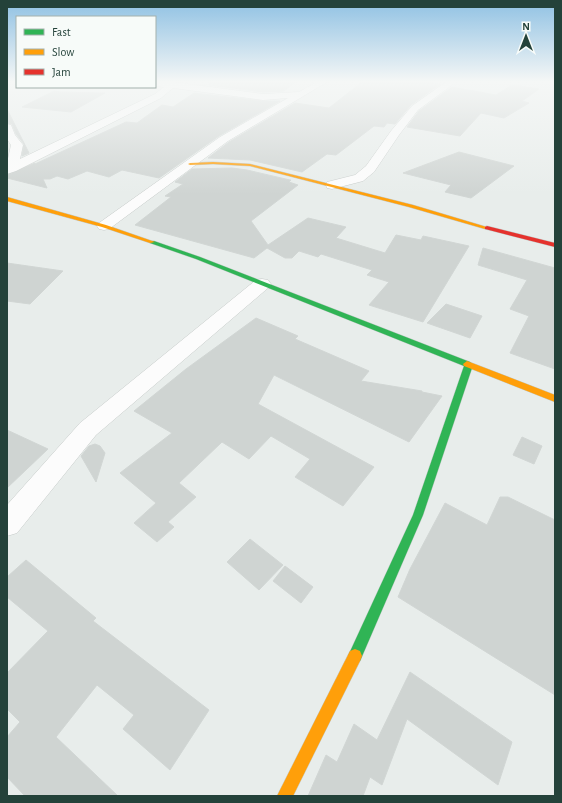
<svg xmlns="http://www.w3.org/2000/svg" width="562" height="803" viewBox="0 0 562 803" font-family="'Alegreya Sans',sans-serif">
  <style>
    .building { fill: #cfd4d2; stroke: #d1d6d4 }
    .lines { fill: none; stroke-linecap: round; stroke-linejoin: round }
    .street-casing { stroke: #c5cac8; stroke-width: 1 }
    .fast-casing { stroke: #c3cbc8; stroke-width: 1 }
    .slow-casing { stroke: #c3cbc8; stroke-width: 1 }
    .jam-casing { stroke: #c3cbc8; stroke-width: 1 }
    .street { fill: #fcfcfc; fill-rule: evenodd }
    .fast { fill: #30b455; fill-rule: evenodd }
    .slow { fill: #ff9f0a; fill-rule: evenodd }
    .jam { fill: #e5322d; fill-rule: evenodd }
  </style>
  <rect width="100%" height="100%" fill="#e8edeb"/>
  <g class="building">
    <path d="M209,82H295L284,91L263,92L209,85Z"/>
    <path d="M362,82H427L440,84L411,105L395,124L387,123L384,127L374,126L336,155L327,154L302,172L250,160L208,158L229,142L295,103L329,108Z"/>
    <path d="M512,85L539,89L522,101L529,103L504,118L481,113L460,136L407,127L419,111L452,87L496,95Z"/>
    <path d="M54,91L60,92L105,93L71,112L22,107Z"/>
    <path d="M194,93L263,101H280L219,136L159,178L122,170L109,177L87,171L68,179L57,176L50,179H43L47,188L7,178V175L35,163V164L126,122L137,123L162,105L173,107Z"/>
    <path d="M7,109L29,153L22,156L24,144L16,134L12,124L7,123Z"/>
    <path d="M459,152L514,166L471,198L445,192L451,185L403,173Z"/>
    <path d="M232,168L247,170L290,180H291L289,182L298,185L251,221L268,245L308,218L346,227L336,238L385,253L396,235L421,240L423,236L469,246L423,322L369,305L389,282L367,275L372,270L321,254L318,257L299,251L292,258H285L267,248L254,258L135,225L171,197L165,196L183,184L175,182L192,169Z"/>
    <path d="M483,248L555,268V369L510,353L529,316L510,309L527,280L478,265Z"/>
    <path d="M7,263L63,271L30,304L7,301Z"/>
    <path d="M446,304L482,316L470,338L427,323Z"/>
    <path d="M256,318L298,336L295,339L369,371L361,381L422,391V392L442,396L409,442L274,375L258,404L374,467L343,506L295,477L310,459L271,436L249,459L222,442L179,483L196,497L168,522L174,527L157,542L134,523L156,503L120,473L172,433L134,411L186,369Z"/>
    <path d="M7,430L48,449L7,488Z"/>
    <path d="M522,437L542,446L534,464L513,455Z"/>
    <path d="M95,444L100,446L105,453L96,482L81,456L89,446Z"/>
    <path d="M500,497H508L555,520V695L398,597L410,569L445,503L487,525Z"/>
    <path d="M250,539L283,565L259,590L227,562Z"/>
    <path d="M26,560L96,618L93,621L209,710L170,770L123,729L134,715L97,685L56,737L118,796H25L7,777V737L20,722L7,709V673L48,631L7,597V577Z"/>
    <path d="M285,566L313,587L301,603L273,581Z"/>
    <path d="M410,672L512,742L498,785L407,719L382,785L370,777L363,796H308L326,755L337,762L354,724L377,740Z"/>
  </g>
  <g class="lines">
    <g class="street-casing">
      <g id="street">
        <path d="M155,82H172L263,94L299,92L317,82H327L228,141L109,229L104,230L99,229L97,226L99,223L220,137L288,98L263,100L173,88L161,98L16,171L7,174V163L11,145L7,139V124L11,125L15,135L23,145L20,159L155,94L164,87L155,86Z"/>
        <path d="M446,82H456L418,110L399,135L374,172L363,181L332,189L327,188L326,185L327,182L355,175L366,166L391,131L412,106Z"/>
        <path d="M262,279L268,280L271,284L268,288L96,435L17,533L7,536V505L80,423L256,280Z"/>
      </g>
    </g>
    <g class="fast-casing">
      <path id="fast" d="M150,241H154L200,257L470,362L473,365L423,515L360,661L355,663L350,661L348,656L413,515L464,366L196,259L150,243Z"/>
    </g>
    <g class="slow-casing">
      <g id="slow">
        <path d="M213,162L250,164L413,205L490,228L485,229L409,207L250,166L213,164L190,165L188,164L190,163Z"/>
        <path d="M7,197L106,225L155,242L150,243L102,227L7,201Z"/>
        <path d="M467,361L555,395V402L464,366L463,364Z"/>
        <path d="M355,649L360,651L362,656L360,661L293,796H277L350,651Z"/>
      </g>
    </g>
    <g class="jam-casing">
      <path id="jam" d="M487,226L555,243V247L485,229V227Z"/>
    </g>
    <use href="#street" class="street"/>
    <use href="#fast" class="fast"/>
    <use href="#slow" class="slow"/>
    <use href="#jam" class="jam"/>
  </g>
  <linearGradient id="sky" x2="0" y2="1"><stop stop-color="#8fc1e3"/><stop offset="0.42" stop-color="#f5f7f6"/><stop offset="1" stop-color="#f5f7f6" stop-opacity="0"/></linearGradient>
  <rect width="562" height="194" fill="url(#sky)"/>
  <rect width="562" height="803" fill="none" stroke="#24423a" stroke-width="16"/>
  <rect x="16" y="16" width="140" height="72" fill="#f7fbf9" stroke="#a3b1ad"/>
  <rect x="24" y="29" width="20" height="6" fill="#30b455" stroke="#a3b1ad"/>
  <text x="52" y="36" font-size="12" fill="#24423a">Fast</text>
  <rect x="24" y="49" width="20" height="6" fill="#ff9f0a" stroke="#a3b1ad"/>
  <text x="52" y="56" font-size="12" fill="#24423a">Slow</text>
  <rect x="24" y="69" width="20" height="6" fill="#e5322d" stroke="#a3b1ad"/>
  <text x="52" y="76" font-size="12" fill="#24423a">Jam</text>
  <g transform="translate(526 36)" stroke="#f7fbf9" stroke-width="3" paint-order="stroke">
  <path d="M0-3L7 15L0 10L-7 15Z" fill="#24423a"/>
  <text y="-6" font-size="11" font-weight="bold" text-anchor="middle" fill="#24423a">N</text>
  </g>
</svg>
